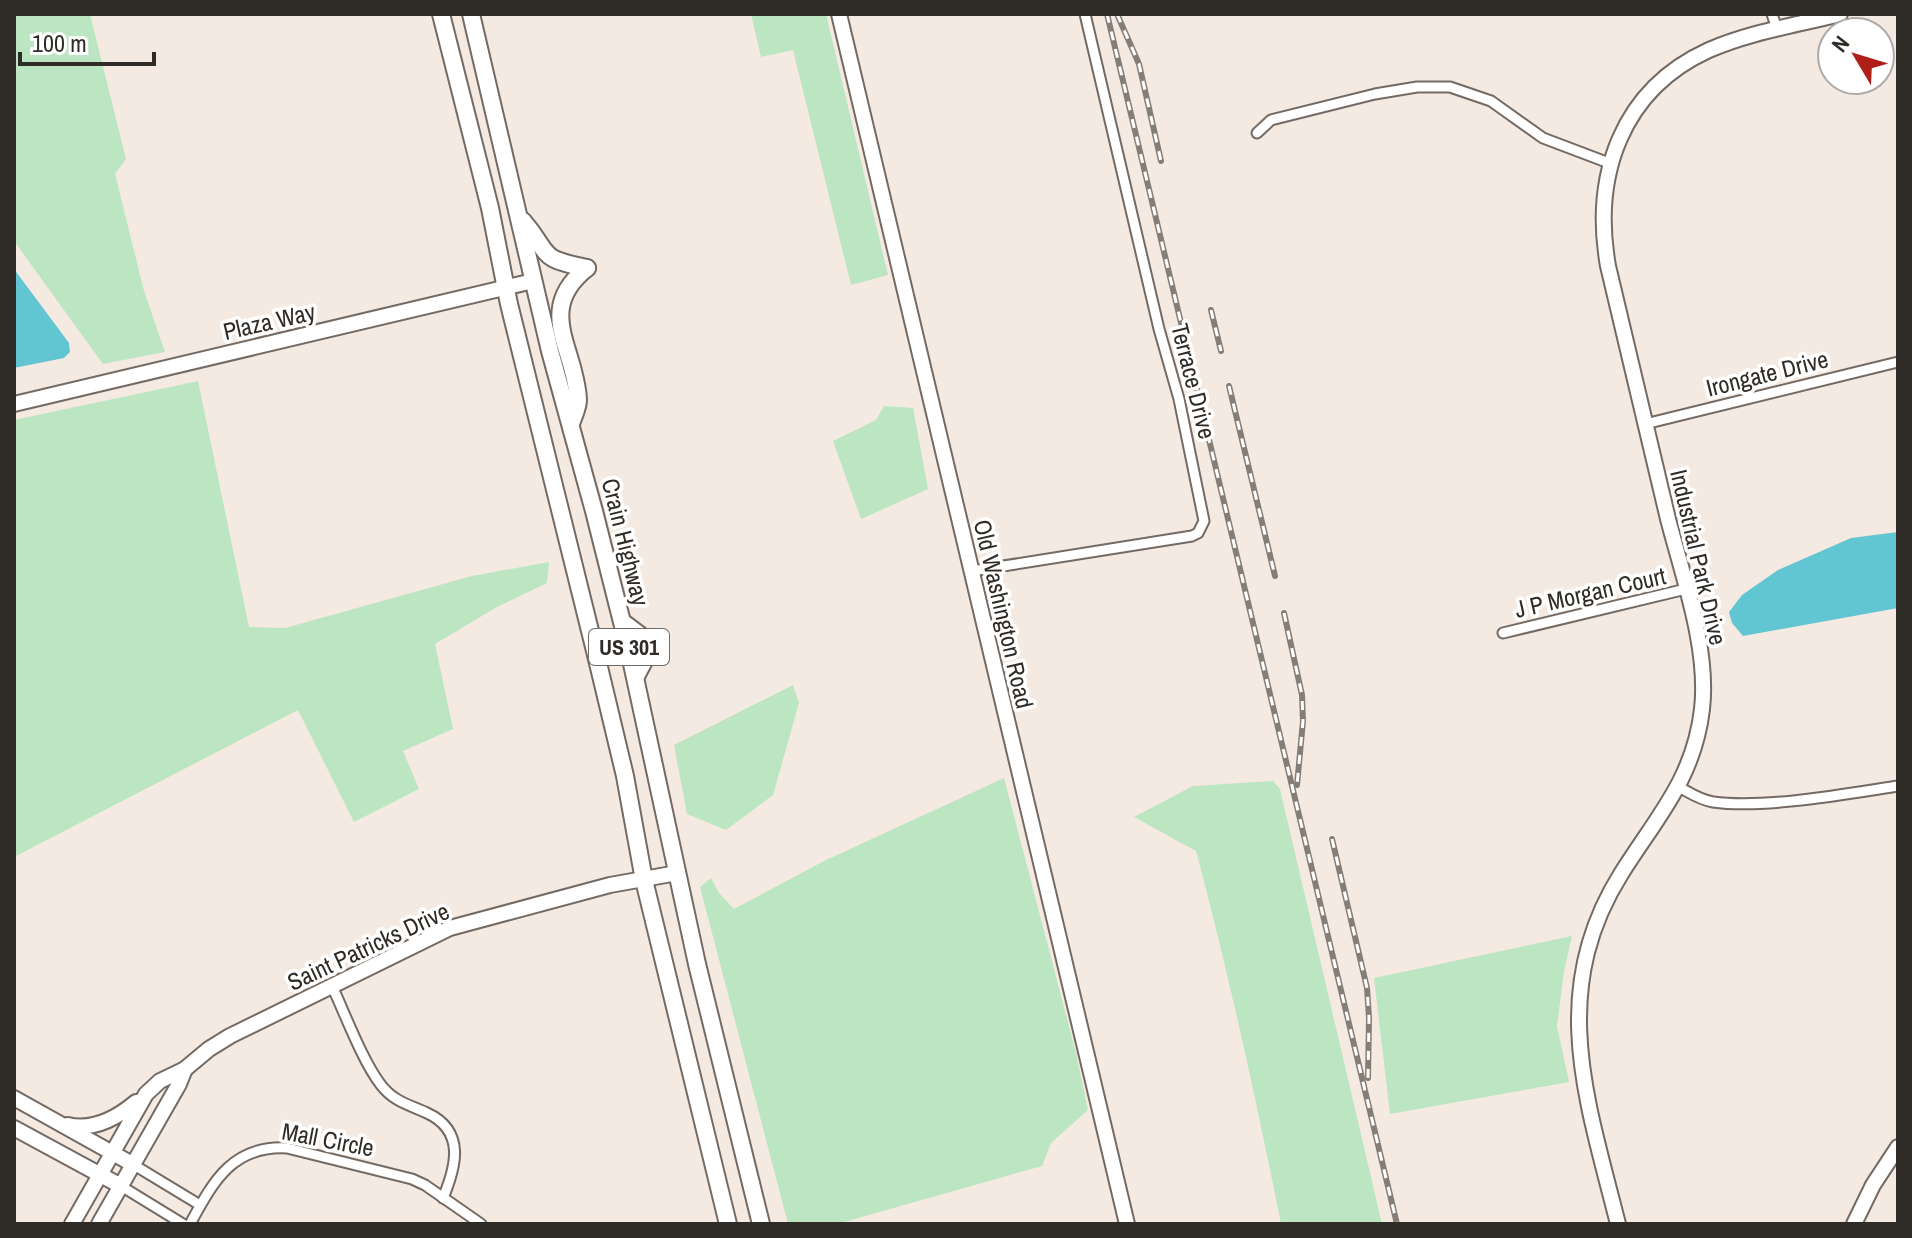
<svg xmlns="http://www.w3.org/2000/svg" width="1912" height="1238" viewBox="0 0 1912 1238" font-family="'Archivo Narrow',sans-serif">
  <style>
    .green { fill: #bce5c1 }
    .water { fill: #62c5d2 }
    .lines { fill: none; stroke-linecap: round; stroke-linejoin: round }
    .street-casing { stroke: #746a63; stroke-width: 13 }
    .secondary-casing { stroke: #746a63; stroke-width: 18 }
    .highway-casing { stroke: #746a63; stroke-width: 20 }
    .street { stroke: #fff; stroke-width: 9 }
    .secondary { stroke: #fff; stroke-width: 14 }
    .highway { stroke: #fff; stroke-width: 16 }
    .rail-casing { stroke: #857e77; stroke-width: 6 }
    .rail { stroke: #fff; stroke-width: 3; stroke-dasharray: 9; stroke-linecap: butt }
    .labels { text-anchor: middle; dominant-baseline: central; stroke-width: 7; stroke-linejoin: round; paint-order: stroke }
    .shield { fill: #fff; stroke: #6d6b68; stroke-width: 2 }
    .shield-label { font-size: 22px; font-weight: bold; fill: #2f2b27 }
    .street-label { font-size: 24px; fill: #2f2b27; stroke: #fff }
  </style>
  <rect width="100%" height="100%" fill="#f5eae1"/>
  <g class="green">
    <path d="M14,14H90L126,159L115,174L144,291L165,352L103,364L14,241Z"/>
    <path d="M751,14H826L888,275L851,285L793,50L761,57Z"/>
    <path d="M198,381L249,627L285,628L472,576L549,562L547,583L497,607L435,644L453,729L403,751L419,789L354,822L298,710L14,857V420Z"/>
    <path d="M884,406L913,408L928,489L861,519L833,441L876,420Z"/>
    <path d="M793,685L799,703L773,795L726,830L687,814L674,745Z"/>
    <path d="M1004,778L1076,1053L1088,1110L1051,1143L1042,1166L837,1224H788L700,887L711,878L719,893L734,909L824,861Z"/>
    <path d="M1273,781L1280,789L1382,1224H1281C1256,1099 1229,975 1196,851L1134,817L1193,786Z"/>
    <path d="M1572,936L1564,971L1557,1026L1569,1082L1390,1114L1374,978Z"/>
  </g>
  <g class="water">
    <path d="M14,269L69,343L70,352L64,358L14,368Z"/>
    <path d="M1898,532V608L1743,636L1732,623L1729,612L1742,595L1778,570L1851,538Z"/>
  </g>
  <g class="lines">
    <g class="street-casing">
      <g id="street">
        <path d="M1772,14L1777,29"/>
        <path d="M1257,133L1271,120L1375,94L1417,87H1450L1491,101L1543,138L1609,163"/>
        <path d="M1645,424L1898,362"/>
        <path d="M972,571L1192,536L1198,533L1204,521L1179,399L1159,329L1085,14"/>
        <path d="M623,618L647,636L659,640L638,680"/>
        <path d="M1503,633L1686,589"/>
        <path d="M1679,787C1690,793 1700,800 1713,802C1764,809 1846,794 1898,786"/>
        <path d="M332,986C345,1014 363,1062 381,1085C394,1102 410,1105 427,1113C466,1131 456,1167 443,1198"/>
        <path d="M134,1165L200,1205"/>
        <path d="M121,1186L183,1224"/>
        <path d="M190,1224C213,1182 232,1145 287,1148L412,1179L425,1185L481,1224"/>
      </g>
    </g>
    <g class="secondary-casing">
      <g id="secondary">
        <path d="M839,14L1127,1224"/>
        <path d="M14,404L533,281"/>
        <path d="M14,1098L134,1165"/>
        <path d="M68,1125C94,1131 117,1118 136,1102"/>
        <path d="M14,1128L121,1186"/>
        <path d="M72,1224L146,1094L160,1081L185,1069L209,1049L230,1036L450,928L610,885L677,873"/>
        <path d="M99,1224L179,1084L185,1069"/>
        <path d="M1618,1224C1587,1100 1547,992 1621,874C1656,818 1694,779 1702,709C1709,649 1683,577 1668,519C1648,435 1628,350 1608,266C1592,176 1621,90 1709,50C1750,32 1797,25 1840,14"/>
        <path d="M1854,1224L1873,1185L1898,1147"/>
      </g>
    </g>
    <g class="highway-casing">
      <g id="highway">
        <path d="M441,14L490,208L509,304L598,663L625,776L644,880L728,1224"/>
        <path d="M471,14L550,351L594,511L629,650L697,964L761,1224"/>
        <path d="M523,221C552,255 536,258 587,268"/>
        <path d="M571,424C573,417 578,408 578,400C576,349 534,310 587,268"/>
      </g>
    </g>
    <use href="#street" class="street"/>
    <use href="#secondary" class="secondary"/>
    <use href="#highway" class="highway"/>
    <g class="rail-casing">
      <g id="rail">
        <path d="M1107,14L1397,1224"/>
        <path d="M1117,14L1139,64L1161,161"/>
        <path d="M1211,310L1221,351"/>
        <path d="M1229,386L1275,576"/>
        <path d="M1284,613L1302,695L1303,721L1297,785"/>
        <path d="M1332,839L1367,988L1369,1018L1368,1078"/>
      </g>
    </g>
    <use href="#rail" class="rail"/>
  </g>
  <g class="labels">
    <rect class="shield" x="589" y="629" width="80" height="36" rx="6"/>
    <g class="shield-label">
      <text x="629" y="647">US 301</text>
    </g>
    <g class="street-label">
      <text transform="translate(269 321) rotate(-13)">Plaza Way</text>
      <text transform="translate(1767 373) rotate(-14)">Irongate Drive</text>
      <text transform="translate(1194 381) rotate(76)">Terrace Drive</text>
      <text transform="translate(626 542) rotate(76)">Crain Highway</text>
      <text transform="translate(1699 557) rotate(77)">Industrial Park Drive</text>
      <text transform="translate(1590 592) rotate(-13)">J P Morgan Court</text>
      <text transform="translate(1004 614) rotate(77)">Old Washington Road</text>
      <text transform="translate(368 946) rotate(-25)">Saint Patricks Drive</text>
      <text transform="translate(328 1139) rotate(11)">Mall Circle</text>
    </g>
  </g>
  <rect width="1912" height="1238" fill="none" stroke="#2f2b27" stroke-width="32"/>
  <g transform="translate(1856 56) rotate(308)"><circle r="38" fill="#ffffff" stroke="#acaaa9" stroke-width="2"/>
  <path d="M0-6L14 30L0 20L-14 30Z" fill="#af1f18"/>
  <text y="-12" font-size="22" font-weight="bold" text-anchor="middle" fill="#2f2b27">N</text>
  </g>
  <path d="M20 52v12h134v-12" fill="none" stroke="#2f2b27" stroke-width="4"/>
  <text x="32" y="52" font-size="24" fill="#2f2b27" stroke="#ffffff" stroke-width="6" paint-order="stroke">100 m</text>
</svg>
